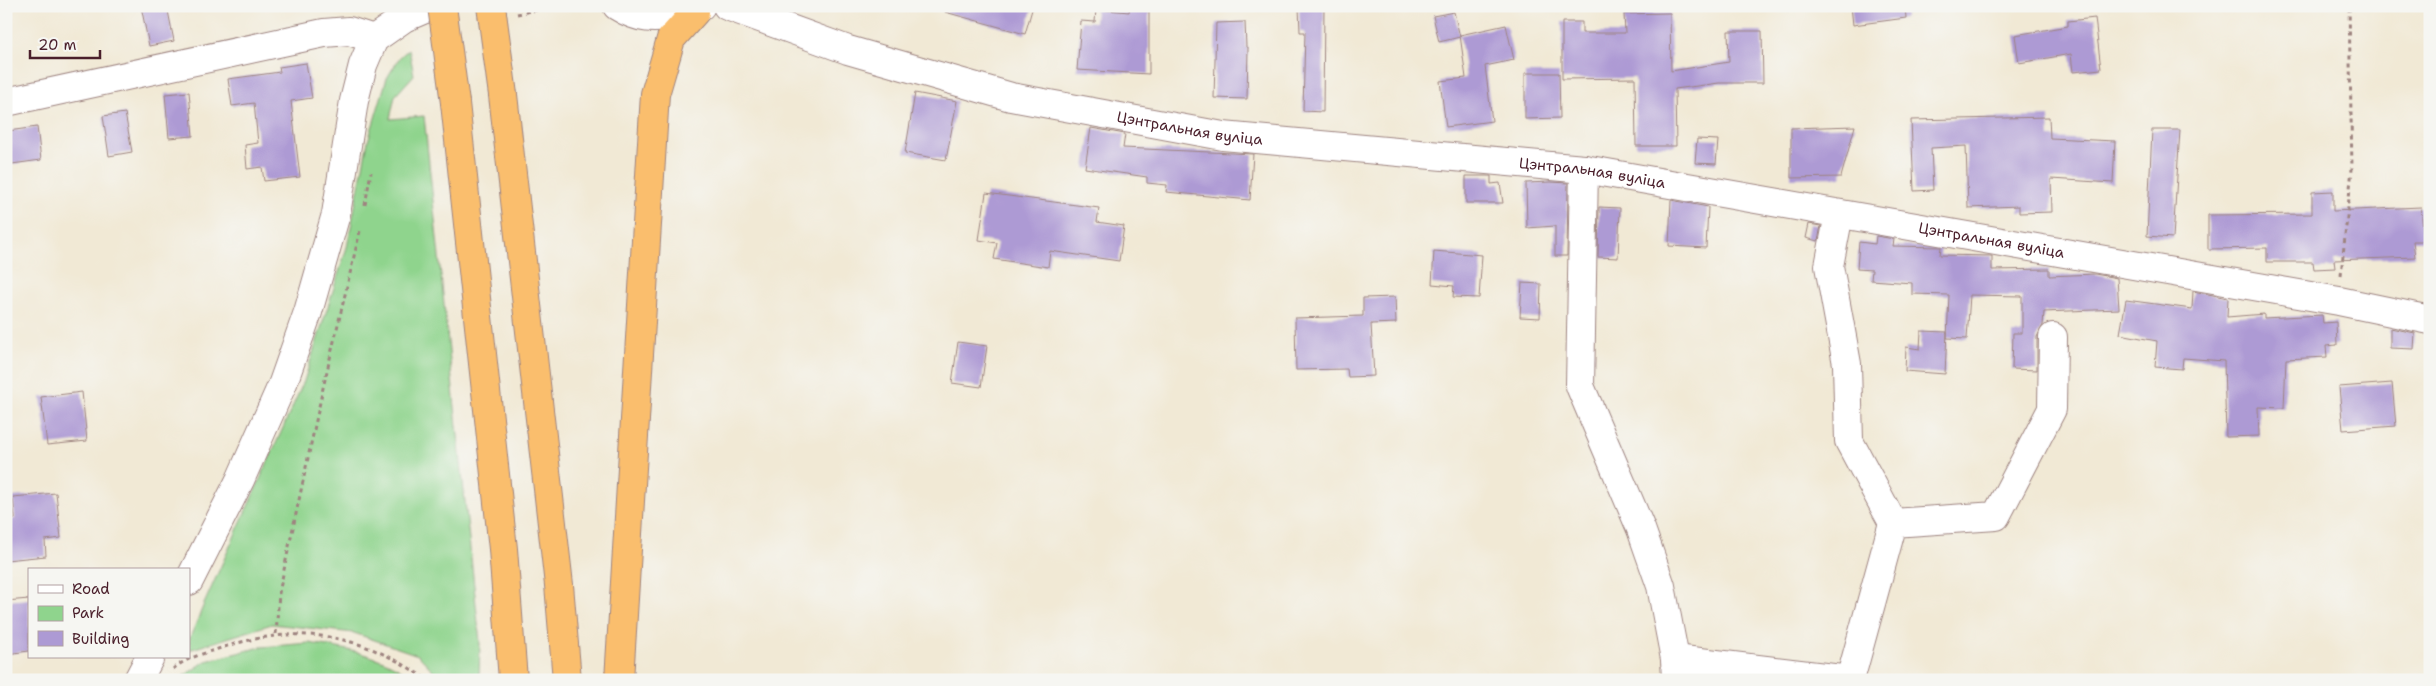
<svg xmlns="http://www.w3.org/2000/svg" width="2436" height="686" viewBox="0 0 2436 686" font-family="'Shantell Sans',sans-serif">
  <style>
    .green { fill: #8fd48d; stroke: #6c7a5c }
    .building { fill: #ad9ad4 }
    .lines { fill: none; stroke-linecap: round; stroke-linejoin: round }
    .minor-casing { stroke: #9e8480; stroke-width: 30 }
    .highway-casing { stroke: #9e8480; stroke-width: 30 }
    .path { stroke: #9e8480; stroke-width: 3; stroke-dasharray: 4 4; stroke-linecap: butt }
    .minor { stroke: #fff; stroke-width: 28 }
    .highway { stroke: #fabe6d; stroke-width: 28 }
    .highway-bridge-casing { stroke: #9e8480; stroke-width: 30; stroke-linecap: butt }
    .highway-bridge { stroke: #fabe6d; stroke-width: 28 }
    .labels { text-anchor: middle; dominant-baseline: central; stroke-width: 4; stroke-linejoin: round; paint-order: stroke }
    .street-label { font-size: 15px; fill: #4a1f2b; stroke: #f6f6f2 }
  </style>
  <rect width="100%" height="100%" fill="#f6f6f2"/>
  <filter id="ink" filterUnits="userSpaceOnUse"><feTurbulence type="fractalNoise" baseFrequency=".02" numOctaves="2"/><feDisplacementMap in="SourceGraphic" scale="10" xChannelSelector="R" yChannelSelector="G"/><feConvolveMatrix kernelMatrix="1 2 1 2 8 2 1 2 1" color-interpolation-filters="sRGB"/></filter>
  <filter id="wash" filterUnits="userSpaceOnUse"><feTurbulence type="fractalNoise" baseFrequency=".0096" numOctaves="4" result="noise"/><feDisplacementMap in="SourceGraphic" scale="20" xChannelSelector="R" yChannelSelector="G"/><feGaussianBlur stdDeviation="1.12" result="paint"/><feColorMatrix in="noise" values="0 0 0 0 0 0 0 0 0 0 0 0 0 0 0 0 0 1.4 0 .05"/><feComposite in="paint" operator="in"/></filter>
  <g filter="url(#wash)">
    <rect width="100%" height="100%" fill="#f1e9d5"/>
    <g class="green">
      <path d="M409,49L414,75L395,96L390,119L424,116L480,642L479,680H442L418,655L354,633L272,624L189,650V640L204,604L304,381L347,247L368,141L387,78L400,57Z"/>
      <path d="M309,643C345,649 386,655 415,680H178L206,661L261,647Z"/>
    </g>
    <g id="blocks">
      <g class="building">
        <path d="M141,6H167L174,41L149,46Z"/>
        <path d="M946,6H1033L1025,34L945,12Z"/>
        <path d="M1130,6H1149V74L1077,70L1081,21L1095,22L1096,9L1129,12Z"/>
        <path d="M1324,6L1323,112L1303,111L1305,32H1300L1299,7Z"/>
        <path d="M1851,6H1905L1906,18L1853,25Z"/>
        <path d="M1454,12L1460,37L1439,42L1433,16Z"/>
        <path d="M1670,13L1671,71L1729,62L1728,31H1762L1763,83H1719L1675,89L1676,146H1636L1635,78L1562,79V22H1582V33H1625L1624,14Z"/>
        <path d="M2095,18L2101,69L2073,72L2071,54L2019,63L2015,35L2068,26V21Z"/>
        <path d="M1245,22L1246,47H1248L1247,99L1214,98L1216,23Z"/>
        <path d="M1506,25L1514,60L1485,66L1492,121L1446,127L1440,81L1466,78L1460,35Z"/>
        <path d="M306,63L312,98L291,101L300,177L264,181L262,167L247,169L245,145L258,143L254,103L232,106L228,79L280,72L279,67Z"/>
        <path d="M1525,73H1559L1560,118L1525,119Z"/>
        <path d="M189,92L193,136L169,138L165,94Z"/>
        <path d="M915,93L957,101L946,160L905,153Z"/>
        <path d="M125,113L132,152L109,156L103,116Z"/>
        <path d="M2049,117L2050,138L2115,141L2113,183L2051,179L2052,212L2019,213V206L1968,208L1966,146L1931,148L1933,190L1914,191L1911,120Z"/>
        <path d="M1855,126L1841,177L1791,178V128Z"/>
        <path d="M37,127L41,160L12,164L8,131Z"/>
        <path d="M1091,128L1125,134L1123,148L1253,154L1250,200L1166,192L1167,185L1147,183V177L1085,168Z"/>
        <path d="M2152,130H2180L2173,238L2147,236Z"/>
        <path d="M1697,139L1718,140L1716,164L1695,163Z"/>
        <path d="M1466,176H1491V184L1500,183L1503,203H1466Z"/>
        <path d="M1550,182L1568,183L1567,256H1555V226L1527,228L1526,183Z"/>
        <path d="M2333,191V211L2421,207L2424,241H2413L2415,257L2334,260L2335,268L2314,269L2313,262H2267V248L2208,249V215L2312,214V192Z"/>
        <path d="M986,193L1099,208L1097,222L1124,226L1119,261L1050,251L1048,267L994,259L997,243L979,240Z"/>
        <path d="M1671,200L1708,207L1706,248L1669,246Z"/>
        <path d="M1599,207L1620,208L1618,258L1598,257Z"/>
        <path d="M1809,224L1821,226L1818,241L1806,238Z"/>
        <path d="M1876,236L1894,239L1893,246L1941,247L1940,255L1992,256V270L2049,269V276L2095,274L2117,278L2119,309L2044,312L2043,325L2037,337V370L2012,369L2013,333H2022V296L1970,295L1967,339L1947,338L1949,295L1912,294V283L1871,280L1872,270L1857,269L1859,242L1875,244Z"/>
        <path d="M1434,251L1482,255L1479,298L1453,297L1454,286L1432,284Z"/>
        <path d="M1522,283L1541,284L1540,318L1520,317Z"/>
        <path d="M2193,291L2228,298L2227,317L2264,314V318L2322,315L2323,323L2336,322L2337,345L2326,346L2327,357L2286,359L2284,408L2258,407L2259,436L2226,437L2224,361L2183,358L2182,369L2155,367L2157,341L2120,334L2126,300L2192,309Z"/>
        <path d="M1395,297L1396,323L1371,324L1374,376L1348,377L1347,369L1296,370L1295,318L1363,316V298Z"/>
        <path d="M2390,328L2415,333L2414,349L2390,348Z"/>
        <path d="M1921,331L1947,332L1945,374L1905,371L1906,347L1920,349Z"/>
        <path d="M958,342L987,346L981,387L952,383Z"/>
        <path d="M2392,383L2396,426L2343,430L2339,387Z"/>
        <path d="M82,392L87,441L47,445L41,397Z"/>
        <path d="M56,493L61,538L45,540L46,556L6,560V520L15,519L13,497Z"/>
        <path d="M29,599V651L6,654V601Z"/>
      </g>
    </g>
  </g>
  <g filter="url(#ink)">
    <use href="#blocks" fill-opacity="0" stroke="#9e8480" stroke-width="1"/>
    <g class="lines">
      <g class="minor-casing">
        <g id="minor">
          <path d="M617,6C639,20 655,20 679,15C688,13 694,13 701,6"/>
          <path id="s1" d="M727,6L848,50L1011,97L1223,136L1584,169L2339,301L2430,320"/>
          <path d="M6,102L324,33L349,31L374,39"/>
          <path d="M1584,169L1580,386L1641,529L1661,586L1675,659L1676,680"/>
          <path d="M1839,214L1829,266L1847,364L1849,441L1893,523"/>
          <path d="M189,581L240,480L283,383L308,312L336,214L354,101L363,65L374,39L404,18L432,6"/>
          <path d="M1675,659L1850,680L1893,523L1996,516L2052,409L2053,337"/>
          <path d="M138,680L150,657"/>
        </g>
      </g>
      <g class="highway-casing">
        <g id="highway">
          <path d="M503,95L559,585L567,680"/>
          <path d="M455,103L503,549L513,680"/>
          <path d="M619,680L655,94L671,39L695,12"/>
        </g>
      </g>
      <g class="path">
        <path d="M517,14L541,9"/>
        <path d="M365,205L371,172"/>
        <path d="M2341,275L2352,169L2349,6"/>
        <path d="M276,634L279,593L323,388L360,231"/>
        <path d="M173,669C186,658 205,653 221,648C297,623 362,633 427,680"/>
      </g>
      <use href="#minor" class="minor"/>
      <use href="#highway" class="highway"/>
      <g class="highway-bridge-casing">
        <g id="highway-bridge">
          <path d="M442,6L455,103"/>
          <path d="M491,6L503,95"/>
        </g>
      </g>
      <use href="#highway-bridge" class="highway-bridge"/>
    </g>
  </g>
  <g class="labels">
    <g class="street-label">
      <text stroke="none"><textPath href="#s1" startOffset="480">Цэнтральная вуліца</textPath></text>
      <text stroke="none"><textPath href="#s1" startOffset="885">Цэнтральная вуліца</textPath></text>
      <text stroke="none"><textPath href="#s1" startOffset="1290">Цэнтральная вуліца</textPath></text>
    </g>
  </g>
  <rect width="2436" height="686" fill="none" stroke="#f6f6f2" stroke-width="25"/>
  <rect x="28" y="568" width="162" height="90" fill="#f6f6f2" stroke="#b1a0a2"/>
  <rect x="38" y="585" width="25" height="8" fill="#ffffff" stroke="#b1a0a2"/>
  <text x="72" y="594" font-size="15" fill="#4a1f2b">Road</text>
  <rect x="38" y="606" width="25" height="15" fill="#8fd48d" stroke="#b1a0a2"/>
  <text x="72" y="618" font-size="15" fill="#4a1f2b">Park</text>
  <rect x="38" y="631" width="25" height="15" fill="#ad9ad4" stroke="#b1a0a2"/>
  <text x="72" y="644" font-size="15" fill="#4a1f2b">Building</text>
  <path d="M30 50v8h70v-8" fill="none" stroke="#4a1f2b" stroke-width="2.5"/>
  <text x="38" y="50" font-size="15" fill="#4a1f2b" stroke="#f6f6f2" stroke-width="4" paint-order="stroke">20 m</text>
</svg>
